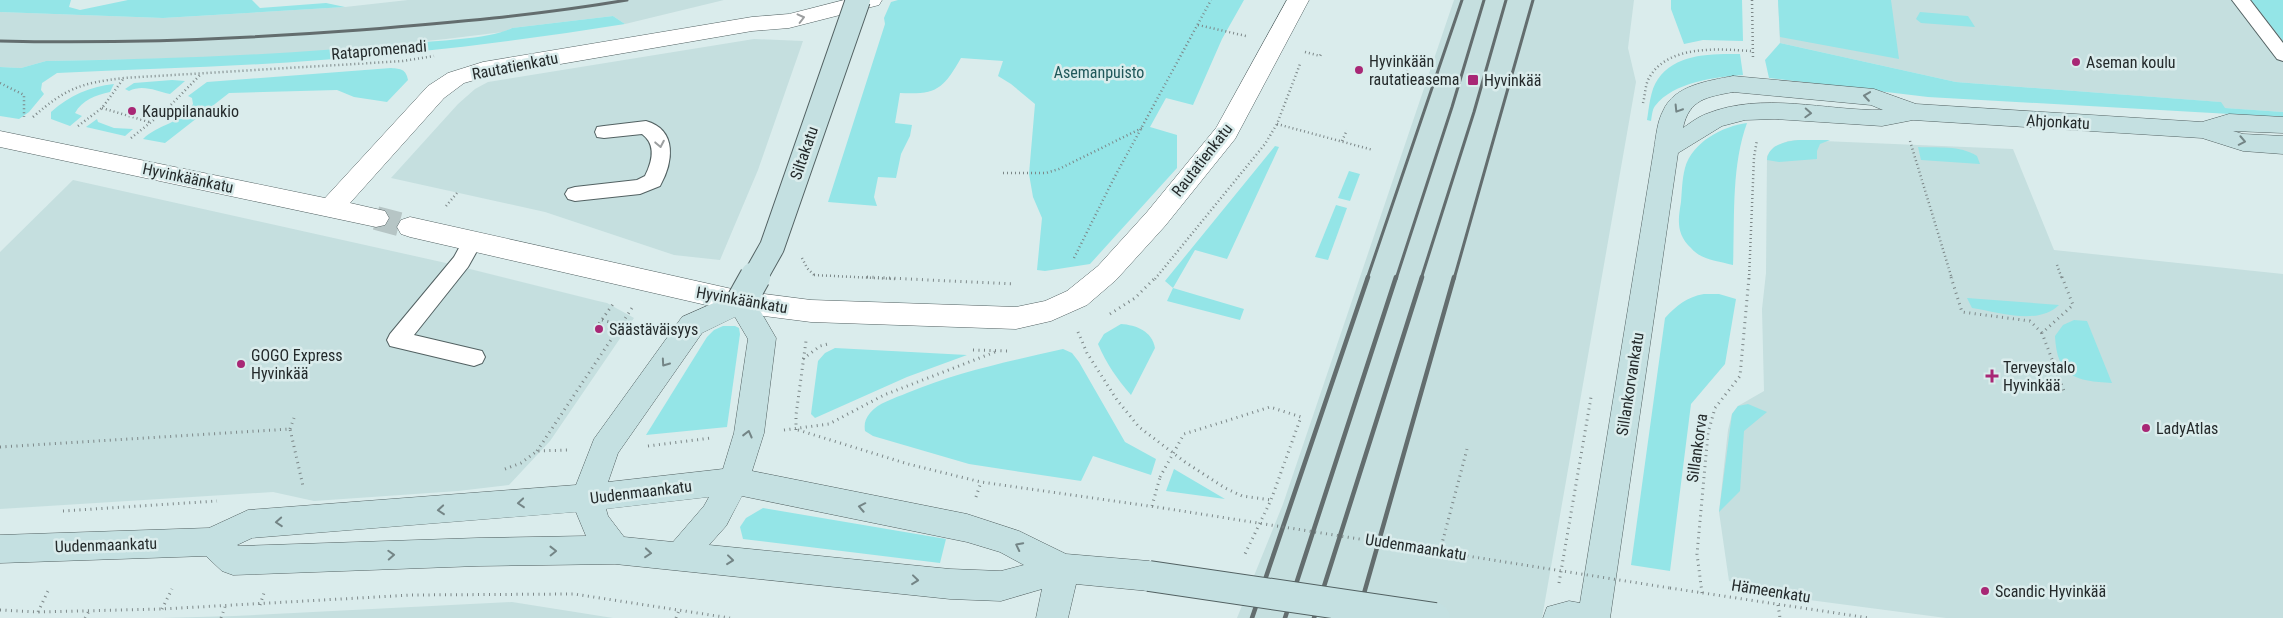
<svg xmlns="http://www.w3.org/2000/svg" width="2283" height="618" viewBox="0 0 2283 618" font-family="'Roboto Condensed',sans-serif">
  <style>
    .built { fill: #c5dfdf }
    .green { fill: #94e5e7 }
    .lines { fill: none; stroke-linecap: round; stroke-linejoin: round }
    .street-tunnel { stroke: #b6c5c5; stroke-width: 24; stroke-dasharray: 24 12; stroke-linecap: butt }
    .lane-casing { stroke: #526162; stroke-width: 2 }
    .street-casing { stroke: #526162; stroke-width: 1 }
    .secondary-casing { stroke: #526162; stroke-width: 1 }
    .path-far1 { stroke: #7c8788; stroke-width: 2.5; stroke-dasharray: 1 3; stroke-linecap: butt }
    .path { stroke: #7c8788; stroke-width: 3; stroke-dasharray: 1 4.5; stroke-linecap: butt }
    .lane { fill: #fff; fill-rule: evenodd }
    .street { fill: #fff; fill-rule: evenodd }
    .secondary { fill: #c4e0e1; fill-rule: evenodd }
    .rail-far1 { stroke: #636d6e; stroke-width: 3 }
    .rail { stroke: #636d6e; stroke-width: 4.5 }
    .secondary-bridge-far1-casing { stroke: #526162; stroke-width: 26; stroke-linecap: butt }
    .secondary-bridge-casing { stroke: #526162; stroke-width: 32; stroke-linecap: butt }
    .path-bridge { stroke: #7c8788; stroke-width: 3; stroke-dasharray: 1 4.5; stroke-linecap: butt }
    .secondary-bridge-far1 { stroke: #c4e0e1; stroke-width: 24 }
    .secondary-bridge { stroke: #c4e0e1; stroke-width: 30 }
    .oneway { stroke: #9c9fa0 }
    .oneway2 { stroke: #748586 }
    .poi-dot { fill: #a82775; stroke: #daecec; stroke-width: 2 }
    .labels { text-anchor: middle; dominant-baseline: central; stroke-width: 5; stroke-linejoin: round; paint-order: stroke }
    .street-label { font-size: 16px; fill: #242a2b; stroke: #daecec }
    .poi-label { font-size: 16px; fill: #242a2b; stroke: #daecec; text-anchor: start }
    .park-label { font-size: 16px; fill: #20585a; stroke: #daecec }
  </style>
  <rect width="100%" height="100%" fill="#daecec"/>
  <g class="built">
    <path d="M408,0H724L625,24L613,16L512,28L503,32L446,39L337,50L246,57L46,61L21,68L0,67V12L163,18L345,7Z"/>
    <path d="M1454,0H1634L1628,48L1636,82L1542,618H1237L1283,504Z"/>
    <path d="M1778,0H2283V112L2224,108L2220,102L1956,82L1780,43Z"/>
    <path d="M754,39L803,41L758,170L720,260L674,255L545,212L391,178L458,104L475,89L488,82Z"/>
    <path d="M1799,140L2013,149L2054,250L2283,274V618H1946L1779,596L1729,581L1719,512L1728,430L1732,414L1738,406L1764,391L1762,309L1766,273L1767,156L1774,147L1788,141Z"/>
    <path d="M73,180L446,263L598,301L607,303L634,318L550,441L509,485L458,491L314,501L273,492L0,509V252Z"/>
    <path d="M512,602L613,618H161L234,616Z"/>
  </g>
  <g class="green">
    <path d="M0,0H71L69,7L80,10L128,0H252L260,8L326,3L345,7L163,18L0,12Z"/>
    <path d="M898,0H1244L1222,39L1193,105L1166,98L1150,127L1177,135V168L1090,264L1045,271L1037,270L1042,218L1033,197L1029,174L1035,104L1011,84L998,76L1003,61L961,58C943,89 937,95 900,93L895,123L912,125L910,136L901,154L896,178L878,177L874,197L877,206L828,202L885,24L884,18L891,2Z"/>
    <path d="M1671,0H1742L1743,41L1703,40L1684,44L1671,9Z"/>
    <path d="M1778,0H1891L1899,59L1780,37Z"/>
    <path d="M2251,0H2283V41Z"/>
    <path d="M1920,12L1968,16L1975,27L1921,23L1916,19Z"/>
    <path d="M613,16L625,24C524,40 423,53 321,60C233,67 145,69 57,73L42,83L41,90L44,94L29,112L19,119L0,116V67L21,68L46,61C167,59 287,55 407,43C435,41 490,39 512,28Z"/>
    <path d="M1780,43L1956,82L2221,102L2225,108L2283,112V117L1928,97L1769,78L1765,60Z"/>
    <path d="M1740,54L1743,75C1716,77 1673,82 1655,106C1652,110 1652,116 1651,121L1647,120C1649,108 1650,90 1658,79C1676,53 1712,54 1740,54Z"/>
    <path d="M391,68C401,69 406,69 408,80L387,102L354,97L337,90L229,93L165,143L143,139C158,124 181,124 193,104L192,98L188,96L207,82Z"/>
    <path d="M172,80L185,81L170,94C156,91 143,84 129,91L125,89L134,83Z"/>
    <path d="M114,84L110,92C96,95 82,100 75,113L82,116L70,126L51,119V112C70,95 89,87 114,84Z"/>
    <path d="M97,119L98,122L114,128L133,129L125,136L86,127Z"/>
    <path d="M1747,123C1731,167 1735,218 1733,265C1718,261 1701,260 1691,248C1676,234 1678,220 1681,202C1682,191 1682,179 1685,168C1692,142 1723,126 1747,123Z"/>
    <path d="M1799,140H1830L1820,144L1817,151V159L1779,162L1767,160C1768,145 1786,141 1799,140Z"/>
    <path d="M1275,146L1279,147L1227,259L1195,250L1173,288L1244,309L1240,320L1167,301L1173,288L1165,281Z"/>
    <path d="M1918,147C1937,148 1960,145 1977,156L1980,164L1921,160Z"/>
    <path d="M1349,171L1360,174L1350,201L1338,198Z"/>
    <path d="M1336,205L1347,208L1328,260L1315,257Z"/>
    <path d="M1704,294H1719L1736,299L1725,364L1691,404L1670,571L1631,565L1665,318C1677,305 1687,297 1704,294Z"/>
    <path d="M1967,298L2059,305C2037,326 1999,312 1972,308Z"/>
    <path d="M2074,320L2087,321L2112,383C2075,381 2057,377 2055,336L2063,325Z"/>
    <path d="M1121,324C1136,325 1152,331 1155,348L1131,395C1117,379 1106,363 1098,344L1104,334Z"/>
    <path d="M723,326H735L739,328L740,334L727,427L646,435L707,337L714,330Z"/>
    <path d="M835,348L967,355L907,377L815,418L811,414L818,361L825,353Z"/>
    <path d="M1063,349L1072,353L1079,362L1125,442L1156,459L1151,475L1093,456L1081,481L969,464L873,436L865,431C864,424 865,419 870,413C878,403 895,398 907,393C957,372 1010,361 1063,349Z"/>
    <path d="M1748,404L1767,412L1744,431L1740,491L1719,512L1732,414L1738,406Z"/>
    <path d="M1174,469L1225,499L1166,491Z"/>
    <path d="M763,508L946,539L940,563L743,539L740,527L746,518Z"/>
  </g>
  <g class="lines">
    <path class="street-tunnel" d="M376,218L410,227"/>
    <g class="lane-casing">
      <g id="lane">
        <path d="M2232,0H2250L2283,43V61L2277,59Z"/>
        <path d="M646,121C678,130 673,163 660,186L640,194L575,201L568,199L565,194L568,189L575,187L637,180L645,176C652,162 657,145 642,134L604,138L597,137L595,132L597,127L604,126Z"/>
        <path d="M472,234L479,237L482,242L468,267L414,335L482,351L485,357L482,363L474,366L390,346L387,340L390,334L454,257L465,237Z"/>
      </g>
    </g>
    <g class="street-casing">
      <g id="street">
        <path d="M844,0H882L879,5L789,28L752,31L485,77L464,83L444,98L350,203L385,211L389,218L385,225L376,227L0,147V131L325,198L428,86L448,73L483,62L752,17L789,14Z"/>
        <path d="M1287,0H1309L1235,139L1165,226L1116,280L1087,305L1051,321L1016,329L811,322L741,313L410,237L401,234L397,227L401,220L410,217L741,291L811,300L1016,307L1045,301L1067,291L1098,266L1147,212L1216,128Z"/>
      </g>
    </g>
    <g class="secondary-casing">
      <g id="secondary">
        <path d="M1733,76L1874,89L1916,104L2202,122L2229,114L2283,117V133L2233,131L2243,134L2283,136V154L2243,151L2202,138L1913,120L1882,126L1775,119L1745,120L1722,126L1678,153L1610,618H1543L1547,607L1569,601L1580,603L1654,149C1656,137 1657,122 1663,111C1674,85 1708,81 1733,76ZM1733,92L1871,105L1883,110C1825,111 1763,91 1706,114C1698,117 1690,123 1683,128C1689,99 1707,97 1733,92Z"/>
        <path d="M741,291L751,295L776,338L764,433L752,471L967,514L1019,531L1066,554L1149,561L1160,566L1165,576L1160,586L1149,591L1076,584L1068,618H1036L1042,589L1001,601L950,599L615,564L478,566L233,575L222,571L206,556L0,563V535L209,528L248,510L576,485L594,439L682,317ZM735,317L748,339L734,433L723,469L608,482L618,453L702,333ZM742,496L967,542L1000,552L1024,565L1001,571L950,569L709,545L726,526ZM709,497L704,506L673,542L624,537L608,516L606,509ZM576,512L586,536L478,538L239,546L237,545L252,538Z"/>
      </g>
    </g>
    <g class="path-far1">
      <path d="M1752,0L1753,59"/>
      <path d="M1198,25L1246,36"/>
      <path d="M1305,52L1320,56L1321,54"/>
      <path d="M1402,73L1407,74"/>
      <path d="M1405,78L1407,70"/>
      <path d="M0,83L24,95V117"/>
      <path d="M1643,103C1645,96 1645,87 1648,80C1666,44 1718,49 1751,51"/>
      <path d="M102,108L149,122"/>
      <path d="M33,117C66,88 81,83 124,78L403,61L434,56"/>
      <path d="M1277,124L1373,150"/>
      <path d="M78,126L102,108L124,78"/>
      <path d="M131,138L165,111L200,75"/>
      <path d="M1342,141L1347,130"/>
      <path d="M1910,141L1952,279"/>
      <path d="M1003,173H1046L1059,169L1142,128"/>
      <path d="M446,206L457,193"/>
      <path d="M802,258L807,268L814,275"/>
      <path d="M1074,258L1113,180L1211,0"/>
      <path d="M2057,265L2062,279"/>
      <path d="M814,275L895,279"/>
      <path d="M1155,279L1265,144L1277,124L1300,64"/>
      <path d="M1749,279L1754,157L1757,140"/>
    </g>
    <g class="path">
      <path d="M867,277L1014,284"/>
      <path d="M1951,277L1962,312L2030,321L2042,333"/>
      <path d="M2062,277L2073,305L2042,333L2064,391"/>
      <path d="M1110,314L1135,298L1156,277"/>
      <path d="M602,320L621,325"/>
      <path d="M596,328L613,304"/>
      <path d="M1078,332L1087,353L1117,400L1139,427L1185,462L1225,488L1242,496L1271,500"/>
      <path d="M973,350L1009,351"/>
      <path d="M803,359L820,346L828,344"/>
      <path d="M1226,421L1270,407L1301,417L1271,500L1244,556"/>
      <path d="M290,429L294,418"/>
      <path d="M784,430L829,424L884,395L995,352"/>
      <path d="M796,430V415L806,341"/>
      <path d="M798,430L908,464L981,482L1163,508"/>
      <path d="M648,446L711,438"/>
      <path d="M0,447L290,429L303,486"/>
      <path d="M537,451L632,308"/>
      <path d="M505,469L521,463L537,451L569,450"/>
      <path d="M976,497L981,482"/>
      <path d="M1152,506L1160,477"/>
      <path d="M63,511L217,501"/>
      <path d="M1440,551L1467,449"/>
      <path d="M1559,583L1591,397"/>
      <path d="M1670,588L1869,618"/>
      <path d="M1702,593L1697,554L1708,433L1715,408L1740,376L1749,277"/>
      <path d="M260,605L264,593"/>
      <path d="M1778,605L1780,618"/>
      <path d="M162,609L172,589"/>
      <path d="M0,610L38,612L162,609L412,595L574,594L730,618"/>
      <path d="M38,612L48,591"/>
      <path d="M85,618L89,611"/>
      <path d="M221,618L225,607"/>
      <path d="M676,618L679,610"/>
    </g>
    <use href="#lane" class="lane"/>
    <use href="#street" class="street"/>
    <use href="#secondary" class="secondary"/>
    <g class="rail-far1">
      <path d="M0,41C120,44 240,39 360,30C449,23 539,15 627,0"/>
      <path d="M1367,279L1462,0"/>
      <path d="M1396,279L1452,107L1484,0"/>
      <path d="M1421,279L1474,112L1506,0"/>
      <path d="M1454,279L1533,0"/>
    </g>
    <g class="rail">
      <path d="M1252,618L1368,277"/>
      <path d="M1285,618L1396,277"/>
      <path d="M1314,618L1422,277"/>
      <path d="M1357,618L1454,277"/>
    </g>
    <g class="secondary-bridge-far1-casing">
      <path id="secondary-bridge-far1" d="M754,279L772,247L858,0"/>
    </g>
    <g class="secondary-bridge-casing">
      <g id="secondary-bridge">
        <path d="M741,302L755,277"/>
        <path d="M1149,576L1435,618"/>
      </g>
    </g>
    <g class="path-bridge">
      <path d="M1160,477L1184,434L1226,421"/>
      <path d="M1163,508L1670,588"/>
    </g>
    <use href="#secondary-bridge-far1" class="secondary-bridge-far1"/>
    <use href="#secondary-bridge" class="secondary-bridge"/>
  </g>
  <defs><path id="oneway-chevron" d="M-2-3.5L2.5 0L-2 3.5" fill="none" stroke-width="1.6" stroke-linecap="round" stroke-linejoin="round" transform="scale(1.25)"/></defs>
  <g class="oneway">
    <use href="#oneway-chevron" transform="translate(801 18) rotate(-14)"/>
    <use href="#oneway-chevron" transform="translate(660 144) rotate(79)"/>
  </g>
  <g class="oneway2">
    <use href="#oneway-chevron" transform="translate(1867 96) rotate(-172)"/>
    <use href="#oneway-chevron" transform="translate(1678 109) rotate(122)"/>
    <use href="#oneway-chevron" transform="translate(1808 113) rotate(3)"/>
    <use href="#oneway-chevron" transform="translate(2242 141) rotate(11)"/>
    <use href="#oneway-chevron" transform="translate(665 363) rotate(125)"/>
    <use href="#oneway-chevron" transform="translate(748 434) rotate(-76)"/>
    <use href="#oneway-chevron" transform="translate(521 503) rotate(175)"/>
    <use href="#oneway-chevron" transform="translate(862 507) rotate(-169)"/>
    <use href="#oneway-chevron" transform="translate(441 510) rotate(175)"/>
    <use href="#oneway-chevron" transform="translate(279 522) rotate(176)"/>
    <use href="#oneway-chevron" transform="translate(1019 546) rotate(-153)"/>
    <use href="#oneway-chevron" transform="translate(553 551) rotate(-1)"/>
    <use href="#oneway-chevron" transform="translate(648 553) rotate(5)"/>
    <use href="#oneway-chevron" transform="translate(391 555) rotate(-3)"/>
    <use href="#oneway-chevron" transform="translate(730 560) rotate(6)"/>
    <use href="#oneway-chevron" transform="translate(915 580) rotate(6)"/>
  </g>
  <g class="poi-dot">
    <circle cx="2076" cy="62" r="5"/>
    <circle cx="1359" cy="70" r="5"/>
    <rect x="1467" y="74" width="12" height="12" rx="2.5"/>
    <circle cx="132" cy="111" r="5"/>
    <circle cx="599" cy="329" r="5"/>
    <circle cx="241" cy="364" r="5"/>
    <path d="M1989.5 368.5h5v5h5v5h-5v5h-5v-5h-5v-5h5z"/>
    <circle cx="2146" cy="428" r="5"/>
    <circle cx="1985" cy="591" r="5"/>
  </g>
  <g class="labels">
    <g class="street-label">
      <text transform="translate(379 50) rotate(-5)">Ratapromenadi</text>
      <text transform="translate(515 66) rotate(-11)">Rautatienkatu</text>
      <text transform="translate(2058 122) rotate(3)">Ahjonkatu</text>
      <text transform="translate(804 153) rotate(-71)">Siltakatu</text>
      <text transform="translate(1202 160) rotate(-52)">Rautatienkatu</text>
      <text transform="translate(188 178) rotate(12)">Hyvinkäänkatu</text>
      <text transform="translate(742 300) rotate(10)">Hyvinkäänkatu</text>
      <text transform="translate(1630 384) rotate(-81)">Sillankorvankatu</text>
      <text transform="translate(1697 448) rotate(-82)">Sillankorva</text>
      <text transform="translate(641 492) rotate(-7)">Uudenmaankatu</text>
      <text transform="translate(106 545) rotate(-2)">Uudenmaankatu</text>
      <text transform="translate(1416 547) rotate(9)">Uudenmaankatu</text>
      <text transform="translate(1771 591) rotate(9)">Hämeenkatu</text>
    </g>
    <g class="poi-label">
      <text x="1369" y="61">Hyvinkään<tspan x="1369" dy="18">rautatieasema</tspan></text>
      <text x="2086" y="62">Aseman koulu</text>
      <text x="1484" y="80">Hyvinkää</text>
      <text x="142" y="111">Kauppilanaukio</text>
      <text x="609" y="329">Säästäväisyys</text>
      <text x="251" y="355">GOGO Express<tspan x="251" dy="18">Hyvinkää</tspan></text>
      <text x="2003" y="367">Terveystalo<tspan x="2003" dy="18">Hyvinkää</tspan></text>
      <text x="2156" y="428">LadyAtlas</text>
      <text x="1995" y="591">Scandic Hyvinkää</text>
    </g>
    <g class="park-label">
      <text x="1099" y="72">Asemanpuisto</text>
    </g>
  </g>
</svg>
